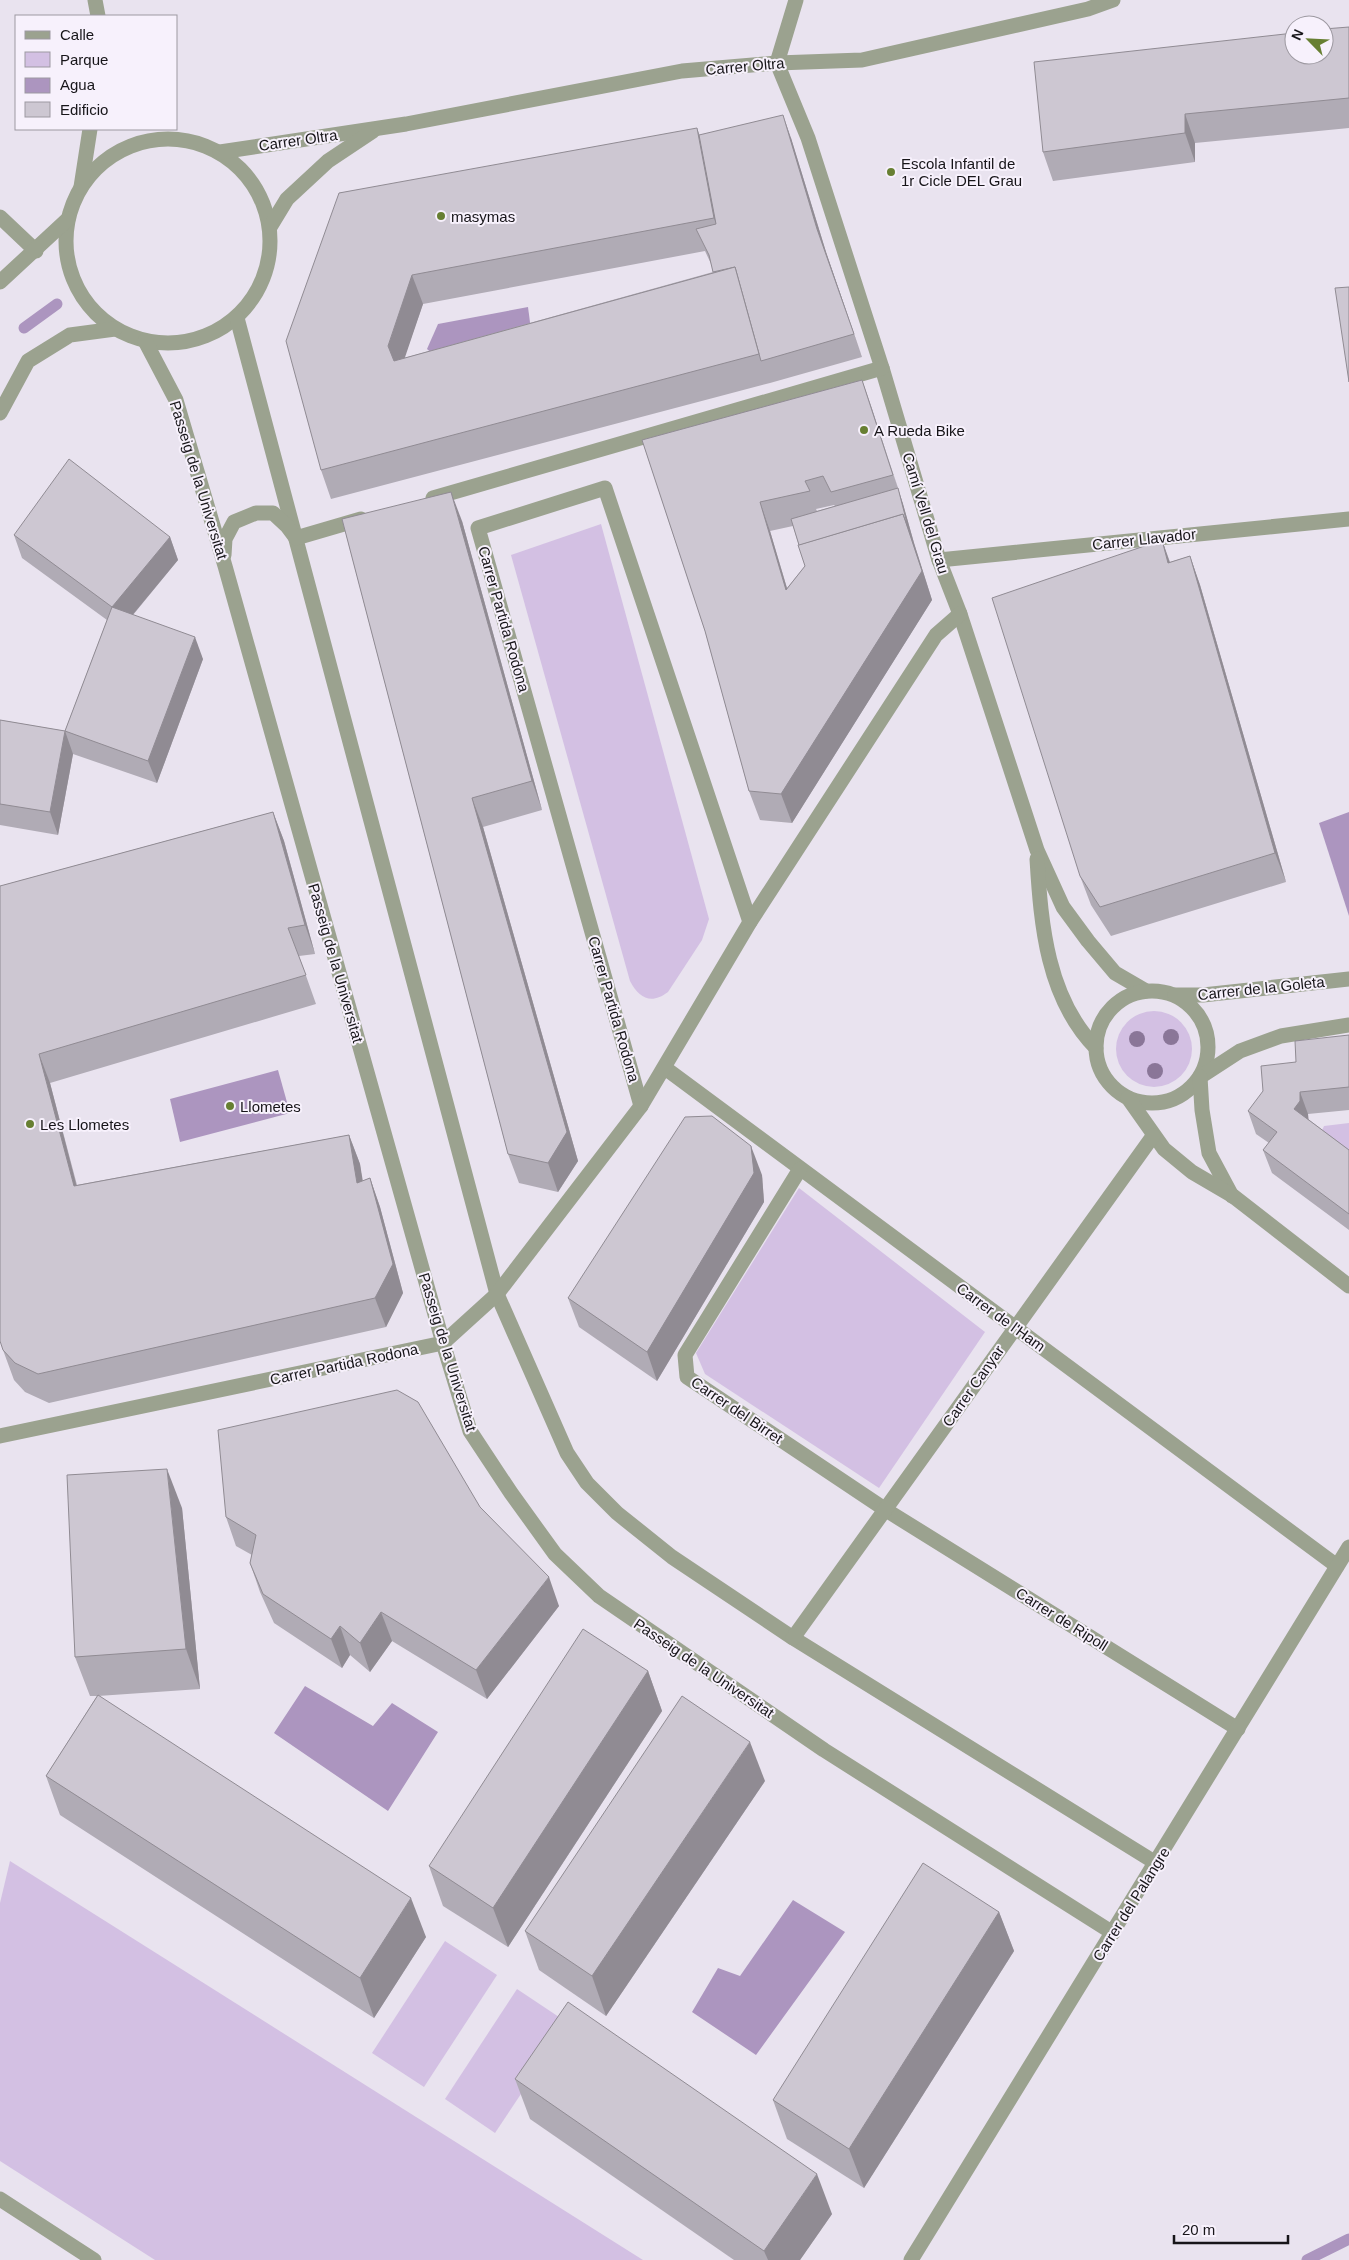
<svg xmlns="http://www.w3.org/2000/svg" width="1349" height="2260" viewBox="0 0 1349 2260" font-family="Helvetica,sans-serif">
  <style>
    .green { fill: #d3c0e3 }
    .water { fill: #ac95bf }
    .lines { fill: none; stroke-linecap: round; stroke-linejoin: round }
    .stream { stroke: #ac95bf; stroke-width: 11 }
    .minor { stroke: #9ba28f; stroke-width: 15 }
    .tree { fill: #8a7698 }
    .wall { fill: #b0abb5; fill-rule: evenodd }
    .shaded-wall { fill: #908b93 }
    .building { fill: #cdc7d2; stroke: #908b93 }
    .poi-dot { fill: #677f32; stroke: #f7f1fc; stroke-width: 2 }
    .labels { text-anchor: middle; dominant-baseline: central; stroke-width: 4; stroke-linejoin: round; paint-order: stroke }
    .street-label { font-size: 15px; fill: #171519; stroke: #f7f1fc }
    .poi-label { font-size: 15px; fill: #171519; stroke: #f7f1fc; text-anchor: start }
  </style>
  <rect width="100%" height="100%" fill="#e9e3ef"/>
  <g class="green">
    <path d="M601,524L709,919L702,940L668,992C651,1005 639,998 630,981L511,555Z"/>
    <circle cx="1154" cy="1049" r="38"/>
    <path d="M1349,1123V1156L1320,1135L1324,1126Z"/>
    <path d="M799,1188L985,1332L879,1488L705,1374L696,1353Z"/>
    <path d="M10,1861L643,2260H155L0,2161V1903Z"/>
    <path d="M445,1941L497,1975L424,2087L372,2053Z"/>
    <path d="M517,1989L568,2023L495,2133L445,2099Z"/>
  </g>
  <g class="water">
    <path d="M528,307L531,330L435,356L427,349L438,324Z"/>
    <path d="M1349,812V916L1319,823Z"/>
    <path d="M278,1070L290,1113L180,1142L170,1099Z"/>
    <path d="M305,1686L373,1726L392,1703L438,1732L388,1811L274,1733Z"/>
    <path d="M793,1900L845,1932L756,2055L692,2012L718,1968L740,1976Z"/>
  </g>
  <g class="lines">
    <g class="stream">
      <path d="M24,328L57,304"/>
      <path d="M1307,2260L1349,2239"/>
    </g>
    <g class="minor">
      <path d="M95,0L98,16"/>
      <path d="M777,63L808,138L882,368L939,560L960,614L1037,850L1063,907L1088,941L1115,973L1146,991"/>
      <path d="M777,63L796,0"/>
      <circle cx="168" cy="241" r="102"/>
      <path d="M220,152L406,124L682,71L777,63L862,60L1088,9L1113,0"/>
      <path d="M81,187L90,129"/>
      <path d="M0,217L36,251"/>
      <path d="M270,227L287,199L328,161L373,131"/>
      <path d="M0,282L68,219"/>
      <path d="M237,318L497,1294L567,1453L587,1483L617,1513L672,1557L793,1638L1156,1863"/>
      <path d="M145,341L176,400L225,566L443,1343L470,1431L511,1493L555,1554L599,1596L824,1750L1113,1933"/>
      <path d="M0,413L28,361L70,335L115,329"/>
      <path d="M433,498L882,368"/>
      <path d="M224,555L225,539L234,522L256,513H273L287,526L296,538L361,519"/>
      <path d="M939,560L1349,519"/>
      <path d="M1037,859C1041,925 1047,998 1096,1048"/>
      <circle cx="1152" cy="1047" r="56"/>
      <path d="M1175,995H1203L1349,979"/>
      <path d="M665,1068L1337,1566"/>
      <path d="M1200,1077L1240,1051L1281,1036L1349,1025"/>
      <path d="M1200,1077L1202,1110L1209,1153L1232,1196"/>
      <path d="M1128,1098L1164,1149L1192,1172L1233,1196L1349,1286"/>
      <path d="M641,1106L478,528L605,488L750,922"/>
      <path d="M800,1169L685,1355L687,1377L886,1510L1238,1729"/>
      <path d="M0,1436L443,1343L497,1294L641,1106L750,922L936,635L960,614"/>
      <path d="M793,1638L1153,1136"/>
      <path d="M0,2199L94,2260"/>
      <path d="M911,2260L1349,1547"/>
    </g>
  </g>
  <g class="tree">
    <circle cx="1171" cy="1037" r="8"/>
    <circle cx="1137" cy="1039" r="8"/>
    <circle cx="1155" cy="1071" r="8"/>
  </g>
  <g class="wall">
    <path d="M1349,27V128L1195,143V162L1053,181L1043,152Z"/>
    <path d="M699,135L791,138L826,252L862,357L770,383L331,499L321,470L339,193ZM705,251L712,266L713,272L404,358L423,304Z"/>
    <path d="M862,380L872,409L903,504L914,543L932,600L792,823L760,820L749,791L705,631L642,440ZM834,505L835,506L817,511L816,509ZM793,526L805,566L787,588L770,531Z"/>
    <path d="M342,519L462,521L542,810L483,827L578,1161L558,1192L519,1183L508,1154Z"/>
    <path d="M14,535L170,537L178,560L133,615L203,659L157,783L73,754L58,835L0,825V720L65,731L107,620L22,558Z"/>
    <path d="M1162,540L1170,562L1190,556L1200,585L1286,882L1111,936L1091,905L1080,876Z"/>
    <path d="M273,812L284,841L315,954L299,956L316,1004L50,1083L77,1185L349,1135L360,1164L362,1181L370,1178L380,1207L403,1293L386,1327L49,1403L25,1392L14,1380L3,1350L0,886Z"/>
    <path d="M1349,1035V1110L1308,1114V1119L1349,1150V1230L1272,1173L1263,1150L1269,1143L1256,1134L1248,1111L1296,1062Z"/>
    <path d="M762,1175L764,1202L657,1381L579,1327L568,1298Z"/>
    <path d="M480,1507L559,1606L487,1699L392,1641L370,1672L350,1655L342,1668L274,1623L260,1592L250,1563L252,1555L236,1546L226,1517Z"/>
    <path d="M182,1508L200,1689L98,1696L426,1937L374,2018L60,1815L46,1776L97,1696H90L75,1657Z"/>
    <path d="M648,1671L662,1711L508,1947L443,1906L429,1866Z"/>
    <path d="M765,1781L606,2016L539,1970L525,1931Z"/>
    <path d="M999,1912L1014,1951L864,2188L787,2139L773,2100Z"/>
    <path d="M515,2079L832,2214L800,2260H734L530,2119Z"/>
  </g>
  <g class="shaded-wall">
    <path d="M1185,114L1195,143V162L1185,133Z"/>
    <path d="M783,115L791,138L826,252L862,357L817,229Z"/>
    <path d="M697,128L707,157L724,247L714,218Z"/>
    <path d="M412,275L423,304L399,375L388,346Z"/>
    <path d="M862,380L872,409L903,504L914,543L932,600L792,823L781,794L903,514L898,488Z"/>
    <path d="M451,492L462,521L542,810L532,781Z"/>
    <path d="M760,502L770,531L796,619L786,590Z"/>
    <path d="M170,537L178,560L120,630L112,607Z"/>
    <path d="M1162,540L1172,569L1168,563Z"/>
    <path d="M1190,556L1200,585L1286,882L1275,853Z"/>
    <path d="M195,637L203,659L157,783L148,761Z"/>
    <path d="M65,731L73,754L58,835L50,812Z"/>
    <path d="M472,798L483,827L578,1161L558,1192L548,1163Z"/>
    <path d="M273,812L284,841L315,954L305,925Z"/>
    <path d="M39,1054L50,1083L84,1215L74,1186Z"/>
    <path d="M1300,1092L1308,1114L1309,1123L1294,1109Z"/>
    <path d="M349,1135L360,1164L368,1212L357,1183Z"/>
    <path d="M751,1146L762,1175L764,1202L657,1381L647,1352Z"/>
    <path d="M370,1178L380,1207L403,1293L386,1327L375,1298Z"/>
    <path d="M167,1469L182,1508L200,1689L186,1649Z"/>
    <path d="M549,1577L559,1606L487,1699L476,1670Z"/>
    <path d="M381,1612L392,1641L370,1672L360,1643Z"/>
    <path d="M340,1626L350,1655L342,1668L331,1639Z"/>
    <path d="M648,1671L662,1711L508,1947L493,1908Z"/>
    <path d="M750,1742L765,1781L606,2016L592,1976Z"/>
    <path d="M411,1898L426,1937L374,2018L360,1978Z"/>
    <path d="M999,1912L1014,1951L864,2188L849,2149Z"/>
    <path d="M817,2174L832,2214L800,2260H768L764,2251Z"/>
  </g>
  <g class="building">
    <path d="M1349,27V98L1185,114V133L1043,152L1034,62L1294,33V55H1324V29Z"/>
    <path d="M783,115L817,229L854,334L761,361L735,267L713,272L709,255L696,229L716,224L699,135Z"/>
    <path d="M697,128L714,218L412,275L388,346L394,361L735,267L759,354L321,470L286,341L339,193Z"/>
    <path d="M1349,287V382L1335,288Z"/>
    <path d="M862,380L893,475L831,492L823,476L805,481L810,491L760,502L786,590L805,566L798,545L903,514L922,571L781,794L749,791L705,631L642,440Z"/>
    <path d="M69,459L170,537L112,607L195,637L148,761L65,731L112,607L14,535Z"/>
    <path d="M898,488L908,527L903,514L799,545L791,519Z"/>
    <path d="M451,492L532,781L472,798L567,1132L548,1163L508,1154L342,519Z"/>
    <path d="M1162,540L1168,563L1190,556L1275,853L1100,907L1080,876L992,598Z"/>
    <path d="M0,720L65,731L50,812L0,804Z"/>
    <path d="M273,812L305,925L288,928L306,975L39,1054L74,1186L349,1135L357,1183L370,1178L393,1264L375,1298L38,1374L15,1363L3,1350L0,1341V886Z"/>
    <path d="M1349,1035V1087L1300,1092V1101L1294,1109L1349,1150V1214L1263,1150L1277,1132L1248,1111L1263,1091L1261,1066L1296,1062L1295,1041Z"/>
    <path d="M712,1116L751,1146L754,1173L647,1352L568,1298L685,1117Z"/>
    <path d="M397,1390L418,1402L480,1507L549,1577L476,1670L381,1612L360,1643L340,1626L331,1639L263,1594L250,1563L256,1535L226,1517L218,1430Z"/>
    <path d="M167,1469L186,1649L75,1657L67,1475Z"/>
    <path d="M583,1629L648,1671L493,1908L429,1866Z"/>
    <path d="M98,1695L411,1898L360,1978L46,1776Z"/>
    <path d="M682,1696L750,1742L592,1976L525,1931Z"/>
    <path d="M923,1863L999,1912L849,2149L773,2100Z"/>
    <path d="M568,2002L817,2174L764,2251L515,2079Z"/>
  </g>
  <g class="poi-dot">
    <circle cx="891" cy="172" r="5"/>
    <circle cx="441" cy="216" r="5"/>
    <circle cx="864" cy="430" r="5"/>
    <circle cx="230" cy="1106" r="5"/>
    <circle cx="30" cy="1124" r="5"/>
  </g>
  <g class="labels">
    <g class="street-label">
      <text transform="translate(745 66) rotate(-5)">Carrer Oltra</text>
      <text transform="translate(298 140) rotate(-8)">Carrer Oltra</text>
      <text transform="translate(199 480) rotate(73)">Passeig de la Universitat</text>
      <text transform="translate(926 513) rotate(73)">Camí Vell del Grau</text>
      <text transform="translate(1144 539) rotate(-6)">Carrer Llavador</text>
      <text transform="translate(504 619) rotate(74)">Carrer Partida Rodona</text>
      <text transform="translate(336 963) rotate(74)">Passeig de la Universitat</text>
      <text transform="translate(1261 988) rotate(-6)">Carrer de la Goleta</text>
      <text transform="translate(614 1009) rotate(74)">Carrer Partida Rodona</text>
      <text transform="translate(1001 1317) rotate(36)">Carrer de l'Ham</text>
      <text transform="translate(448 1352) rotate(73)">Passeig de la Universitat</text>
      <text transform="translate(344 1364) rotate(-12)">Carrer Partida Rodona</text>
      <text transform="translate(973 1386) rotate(-55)">Carrer Canyar</text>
      <text transform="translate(737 1410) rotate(34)">Carrer del Birret</text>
      <text transform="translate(1062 1619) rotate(32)">Carrer de Ripoll</text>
      <text transform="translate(704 1668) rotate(34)">Passeig de la Universitat</text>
      <text transform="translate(1131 1904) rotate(-58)">Carrer del Palangre</text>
    </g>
    <g class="poi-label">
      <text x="901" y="163">Escola Infantil de<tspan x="901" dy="17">1r Cicle DEL Grau</tspan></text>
      <text x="451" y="216">masymas</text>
      <text x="874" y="430">A Rueda Bike</text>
      <text x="240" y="1106">Llometes</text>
      <text x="40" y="1124">Les Llometes</text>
    </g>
  </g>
  <rect x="15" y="15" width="162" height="115" fill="#f7f1fc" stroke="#9d99a1"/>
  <rect x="25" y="31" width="25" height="8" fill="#9ba28f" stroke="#9d99a1"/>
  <text x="60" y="40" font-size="15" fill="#171519">Calle</text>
  <rect x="25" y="52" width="25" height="15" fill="#d3c0e3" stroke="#9d99a1"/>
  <text x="60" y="65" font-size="15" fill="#171519">Parque</text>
  <rect x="25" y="78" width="25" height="15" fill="#ac95bf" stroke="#9d99a1"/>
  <text x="60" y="90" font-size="15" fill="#171519">Agua</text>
  <rect x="25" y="102" width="25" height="15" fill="#cdc7d2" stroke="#9d99a1"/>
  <text x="60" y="115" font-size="15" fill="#171519">Edificio</text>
  <g transform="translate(1309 40) rotate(294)"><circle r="24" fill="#f7f1fc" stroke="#9d99a1"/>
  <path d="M0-4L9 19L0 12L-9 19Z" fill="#677f32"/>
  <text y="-8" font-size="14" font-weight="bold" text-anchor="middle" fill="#171519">N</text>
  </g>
  <path d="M1174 2235v8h114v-8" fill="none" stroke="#171519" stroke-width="2.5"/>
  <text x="1182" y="2235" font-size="15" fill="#171519" stroke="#f7f1fc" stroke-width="4" paint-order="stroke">20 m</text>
</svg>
